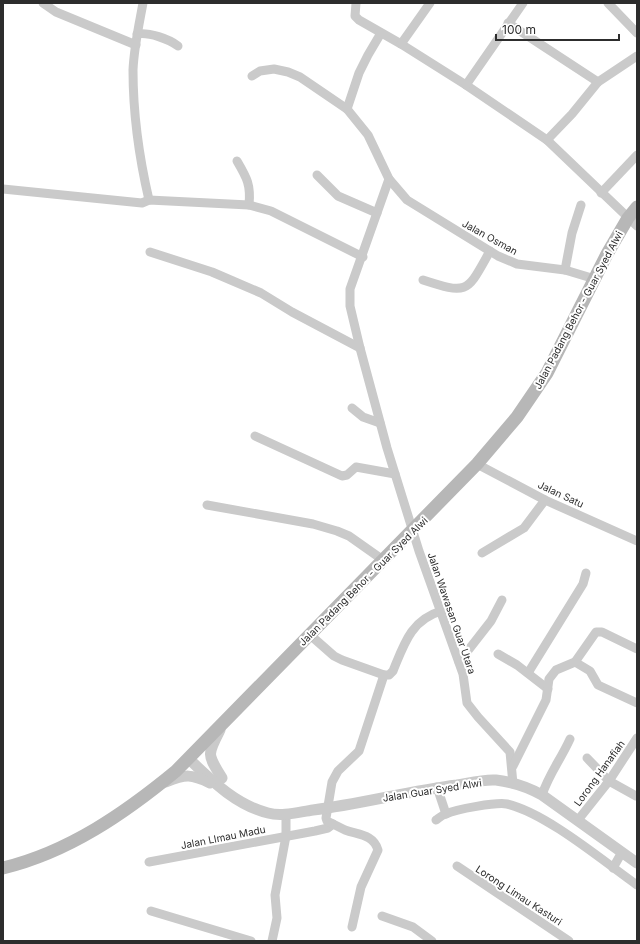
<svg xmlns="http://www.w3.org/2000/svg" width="640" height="944" viewBox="0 0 640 944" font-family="Inter,sans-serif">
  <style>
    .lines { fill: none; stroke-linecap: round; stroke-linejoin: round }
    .minor { stroke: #cacaca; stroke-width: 9 }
    .tertiary { stroke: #cacaca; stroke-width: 11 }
    .secondary { stroke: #b7b7b7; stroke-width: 13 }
    .labels { text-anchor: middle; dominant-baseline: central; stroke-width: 4; stroke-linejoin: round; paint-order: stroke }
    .street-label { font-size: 10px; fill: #2d2d2d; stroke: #fff }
  </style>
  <rect width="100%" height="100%" fill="#fff"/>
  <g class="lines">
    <g class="minor">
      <path d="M43,3L56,12L136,45"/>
      <path d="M143,3C139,25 134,47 133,70C133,114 139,157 149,200"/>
      <path d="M356,3L355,16L359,20L401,44L466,85L547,140L637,226"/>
      <path d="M608,3L637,33"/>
      <path d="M508,23L598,82"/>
      <path d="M137,34C149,32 169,39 178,46"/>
      <path d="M401,44L430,3"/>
      <path d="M252,76L260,71L274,69L288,72L300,77L347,109L368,135L389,179L407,200L498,256L517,264L565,270L595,279"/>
      <path d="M466,85L523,3"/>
      <path d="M347,109L359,73L368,55L381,33"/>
      <path d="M547,140L572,114L598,82L637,56"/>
      <path d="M237,161C247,178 251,185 249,205"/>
      <path d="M317,175L338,196L377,213"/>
      <path d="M389,179L350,289V306L360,348L387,448L419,551L463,674L467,703L478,717L510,752L513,784"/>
      <path d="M3,189L142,203L149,200L249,205L271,211L363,257"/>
      <path d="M601,193L637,155"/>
      <path d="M150,252L212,272L261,293L292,312L360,348"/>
      <path d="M565,270L572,233L581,205"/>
      <path d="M423,280C469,295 467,292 490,251"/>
      <path d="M352,408L363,417L380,423"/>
      <path d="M255,436L342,476L347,475L356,467L395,474"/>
      <path d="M477,464L545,500L637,541"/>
      <path d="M207,505L313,524L337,531L349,536L383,560"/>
      <path d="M482,553L524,528L545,500"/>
      <path d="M309,634L334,656L342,660L384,675"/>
      <path d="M498,654L517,665L548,689"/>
      <path d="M459,662L491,621L502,600"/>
      <path d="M575,662L590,671L598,685L637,703"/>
      <path d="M528,673L583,584L586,573"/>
      <path d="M587,758L609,781L636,796"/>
      <path d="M513,766L546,700L549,679L556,670L575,662L596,632H602L637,649"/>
      <path d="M437,787L446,814"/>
      <path d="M542,795C549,774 561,759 570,739"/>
      <path d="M436,820C439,818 442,815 446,814C456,809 497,802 507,804C546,813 603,861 637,885"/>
      <path d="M578,820L609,781L637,738"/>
      <path d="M149,862L315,831L328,828L333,824"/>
      <path d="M457,866L569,941"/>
      <path d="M613,868L622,852"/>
      <path d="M151,911L251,941"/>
      <path d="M382,916L413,927L432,941"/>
      <path d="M352,927L361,887L378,850C373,834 358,835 345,830C339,827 333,824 327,821L326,818L332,782L338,771L359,751L384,675H389L393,671C404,644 411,620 441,611"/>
      <path d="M272,941L277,918L275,895L286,836V814"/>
    </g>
    <g class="tertiary">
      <path d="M220,730C207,755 207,754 222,778"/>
      <path d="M189,759C212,781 236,805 268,813C282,817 299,812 313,810C361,804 409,791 457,785C469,783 484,779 496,780C512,782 528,787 542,795L637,863"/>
      <path d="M166,782C186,774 191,774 210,783"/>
    </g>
    <path class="secondary" d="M3,868C69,852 125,813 176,771L477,464L517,417L547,373L607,254L628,218L637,207"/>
  </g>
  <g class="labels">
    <g class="street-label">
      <text transform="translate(490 237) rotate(29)">Jalan Osman</text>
      <text transform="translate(578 310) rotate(-62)">Jalan Padang Behor - Guar Syed Alwi</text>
      <text transform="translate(561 494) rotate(25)">Jalan Satu</text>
      <text transform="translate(363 581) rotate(-45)">Jalan Padang Behor - Guar Syed Alwi</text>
      <text transform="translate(452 613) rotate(71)">Jalan Wawasan Guar Utara</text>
      <text transform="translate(599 773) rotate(-54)">Lorong Hanafiah</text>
      <text transform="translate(432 790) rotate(-9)">Jalan Guar Syed Alwi</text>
      <text transform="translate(223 837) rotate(-11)">Jalan LImau Madu</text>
      <text transform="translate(519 895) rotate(33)">Lorong Limau Kasturi</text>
    </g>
  </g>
  <rect width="640" height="944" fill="none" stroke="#2d2d2d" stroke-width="8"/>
  <path d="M496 34v6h123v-6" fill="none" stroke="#2d2d2d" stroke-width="2"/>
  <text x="502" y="34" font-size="12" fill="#2d2d2d" stroke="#ffffff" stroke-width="3" paint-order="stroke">100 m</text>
</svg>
